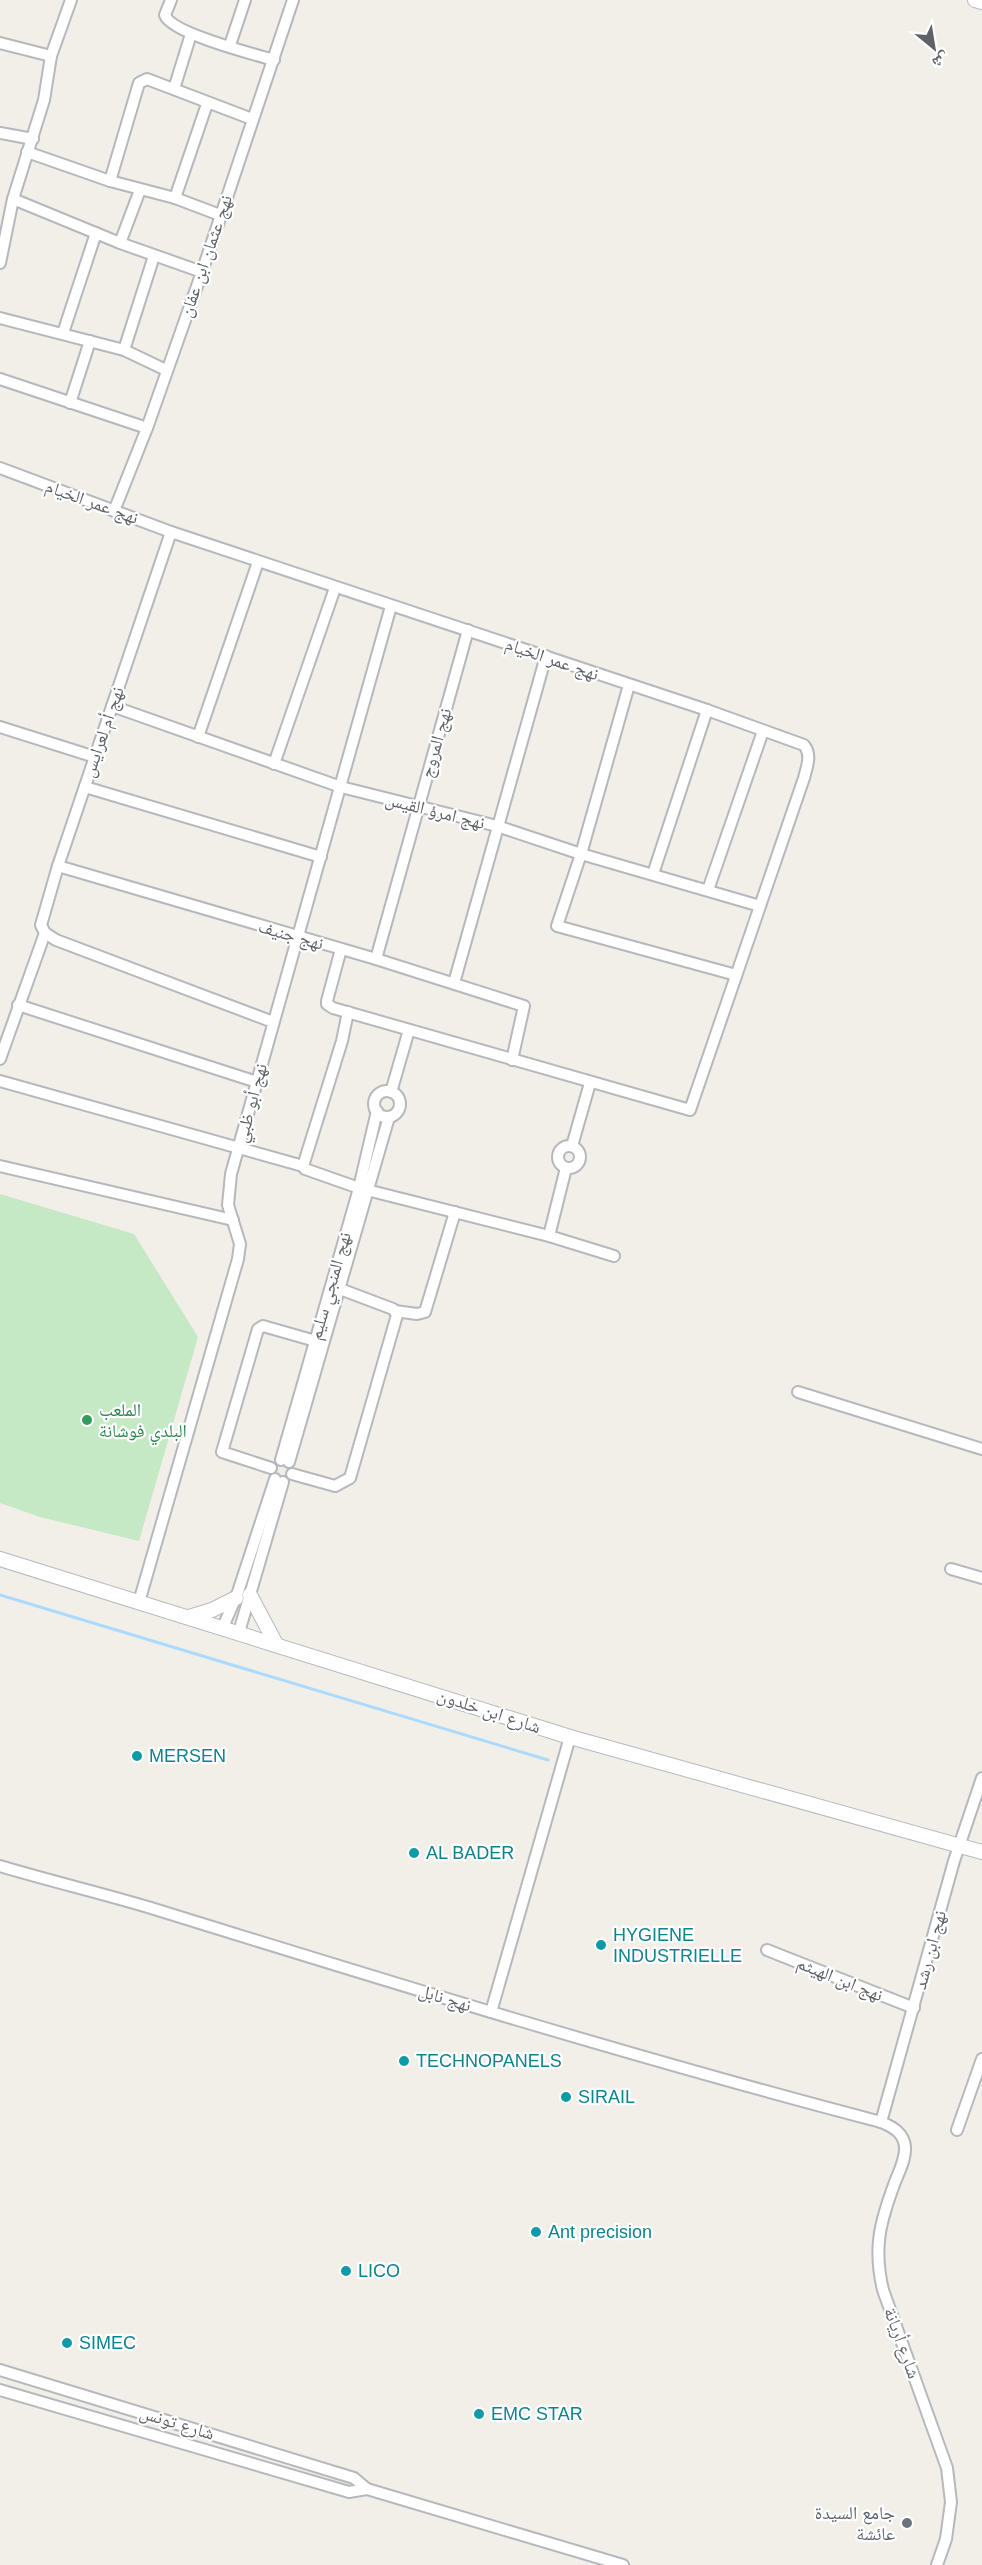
<svg xmlns="http://www.w3.org/2000/svg" width="982" height="2565" viewBox="0 0 982 2565" font-family="Helvetica,'Noto Naskh Arabic',sans-serif">
  <style>
    .garden { fill: #c5e8c5 }
    .lines { fill: none; stroke-linecap: round; stroke-linejoin: round }
    .stream { stroke: #aadaff; stroke-width: 3 }
    .street-casing { stroke: #b5b8bc; stroke-width: 14 }
    .secondary-casing { stroke: #b6babf; stroke-width: 16 }
    .street { stroke: #fff; stroke-width: 10 }
    .secondary { stroke: #fff; stroke-width: 14 }
    .leisure-dot { fill: #2e9e5b; stroke: #fff; stroke-width: 2 }
    .culture-dot { fill: #0f9aa8; stroke: #fff; stroke-width: 2 }
    .worship-dot { fill: #6b7280; stroke: #fff; stroke-width: 2 }
    .labels { text-anchor: middle; dominant-baseline: central; stroke-width: 4.5; stroke-linejoin: round; paint-order: stroke }
    .street-label { font-size: 18px; fill: #5f6368; stroke: #fff }
    .leisure-label { font-size: 18px; fill: #27864d; stroke: #fff; text-anchor: start }
    .culture-label { font-size: 18px; fill: #0d838f; stroke: #fff; text-anchor: start }
    .worship-label { font-size: 18px; fill: #5b616d; stroke: #fff; text-anchor: end }
  </style>
  <rect width="100%" height="100%" fill="#f1efe8"/>
  <path class="garden" d="M0,1194L134,1234L198,1337L139,1541L40,1517L0,1503Z"/>
  <g class="lines">
    <path class="stream" d="M0,1595L548,1760"/>
    <g class="street-casing">
      <g id="street">
        <path d="M171,0L165,15C171,33 253,54 274,60"/>
        <path d="M0,43L51,56"/>
        <path d="M230,45L245,0"/>
        <path d="M174,89L191,34"/>
        <path d="M0,133L33,139"/>
        <path d="M27,152L110,181L175,198L220,215"/>
        <path d="M110,181L139,83L147,79L252,119"/>
        <path d="M175,198L207,104"/>
        <path d="M13,199L120,243L202,272"/>
        <path d="M120,243L140,190"/>
        <path d="M0,263L13,199L44,100L51,56L71,0"/>
        <path d="M0,318L124,350L166,370"/>
        <path d="M63,333L96,233"/>
        <path d="M124,350L154,256"/>
        <path d="M0,379L147,428"/>
        <path d="M70,403L90,341"/>
        <path d="M0,468L171,532L707,710L804,745C812,755 807,766 804,778L690,1110L333,1008L327,1004V1001L341,949"/>
        <path d="M114,511L147,428L202,272L293,0"/>
        <path d="M171,532L58,866L41,925L45,933L56,940L273,1022"/>
        <path d="M629,685L581,854L557,926L736,975"/>
        <path d="M112,706L341,787L497,826L581,854L760,906"/>
        <path d="M0,727L95,757"/>
        <path d="M198,737L258,562"/>
        <path d="M274,764L335,588"/>
        <path d="M85,787L321,857"/>
        <path d="M58,866L376,959L524,1006L512,1060"/>
        <path d="M653,874L707,710"/>
        <path d="M708,890L763,731"/>
        <path d="M376,959L468,630"/>
        <path d="M454,983L546,656"/>
        <path d="M18,1005L257,1082"/>
        <path d="M348,1012L342,1041L303,1166L305,1169L359,1188L549,1236L614,1256"/>
        <path d="M0,1059L45,933"/>
        <path d="M0,1081L303,1166"/>
        <circle cx="387" cy="1104" r="13"/>
        <path d="M391,1092L409,1030"/>
        <circle cx="569" cy="1157" r="11"/>
        <path d="M572,1146L590,1083"/>
        <path d="M0,1166L233,1220"/>
        <path d="M549,1236L566,1168"/>
        <path d="M395,1311L417,1314L425,1312L455,1212"/>
        <path d="M798,1392L982,1449"/>
        <path d="M281,1460L358,1192L377,1111"/>
        <path d="M289,1462L389,1117"/>
        <path d="M271,1468L222,1452L258,1329L263,1326L319,1342"/>
        <path d="M292,1474L335,1486L350,1478L397,1315L393,1309L340,1289"/>
        <path d="M951,1569L982,1578"/>
        <path d="M139,1602L238,1259L240,1244L228,1205L231,1174L391,606"/>
        <path d="M223,1627L238,1592L275,1479"/>
        <path d="M239,1632L283,1482"/>
        <path d="M0,1866C50,1881 101,1893 151,1908C393,1983 636,2058 881,2122C893,2127 904,2133 905,2147C906,2158 899,2172 895,2182C880,2222 873,2248 883,2290L947,2468L951,2502L946,2539L937,2565"/>
        <path d="M767,1950L914,2008"/>
        <path d="M491,2012L570,1737"/>
        <path d="M881,2122L954,1861L982,1778"/>
        <path d="M957,2130L982,2059"/>
        <path d="M0,2370L354,2478L367,2489"/>
        <path d="M0,2390L349,2492L367,2489L623,2565"/>
      </g>
    </g>
    <g class="secondary-casing">
      <g id="secondary">
        <path d="M975,0L982,2"/>
        <path d="M0,1559L570,1737L982,1852"/>
        <path d="M250,1595L276,1644"/>
        <path d="M189,1617L212,1610L236,1598"/>
      </g>
    </g>
    <use href="#street" class="street"/>
    <use href="#secondary" class="secondary"/>
  </g>
  <circle class="leisure-dot" cx="87" cy="1420" r="6"/>
  <g class="culture-dot">
    <circle cx="137" cy="1756" r="6"/>
    <circle cx="414" cy="1853" r="6"/>
    <circle cx="601" cy="1945" r="6"/>
    <circle cx="404" cy="2061" r="6"/>
    <circle cx="566" cy="2097" r="6"/>
    <circle cx="536" cy="2232" r="6"/>
    <circle cx="346" cy="2271" r="6"/>
    <circle cx="67" cy="2343" r="6"/>
    <circle cx="479" cy="2414" r="6"/>
  </g>
  <circle class="worship-dot" cx="907" cy="2523" r="6"/>
  <g class="labels">
    <g class="street-label">
      <text transform="translate(206 256) rotate(-71)">نهج عثمان ابن عفان</text>
      <text transform="translate(92 502) rotate(20)">نهج عمر الخيام</text>
      <text transform="translate(552 659) rotate(19)">نهج عمر الخيام</text>
      <text transform="translate(103 732) rotate(-71)">نهج أم لعرايس</text>
      <text transform="translate(436 743) rotate(-74)">نهج المروج</text>
      <text transform="translate(435 811) rotate(14)">نهج امرؤ القيس</text>
      <text transform="translate(291 935) rotate(16)">نهج جنيف</text>
      <text transform="translate(251 1103) rotate(-75)">نهج أبو ظبي</text>
      <text transform="translate(330 1286) rotate(-74)">نهج المنجي سليم</text>
      <text transform="translate(489 1711) rotate(18)">شارع ابن خلدون</text>
      <text transform="translate(930 1950) rotate(-75)">نهج ابن رشد</text>
      <text transform="translate(840 1979) rotate(22)">نهج ابن الهيثم</text>
      <text transform="translate(445 1998) rotate(17)">نهج نابل</text>
      <text transform="translate(902 2343) rotate(70)">شارع أريانة</text>
      <text transform="translate(177 2423) rotate(17)">شارع تونس</text>
    </g>
    <g class="leisure-label">
      <text x="99" y="1410">الملعب<tspan x="99" dy="21">البلدي فوشانة</tspan></text>
    </g>
    <g class="culture-label">
      <text x="149" y="1756">MERSEN</text>
      <text x="426" y="1853">AL BADER</text>
      <text x="613" y="1935">HYGIENE<tspan x="613" dy="21">INDUSTRIELLE</tspan></text>
      <text x="416" y="2061">TECHNOPANELS</text>
      <text x="578" y="2097">SIRAIL</text>
      <text x="548" y="2232">Ant precision</text>
      <text x="358" y="2271">LICO</text>
      <text x="79" y="2343">SIMEC</text>
      <text x="491" y="2414">EMC STAR</text>
    </g>
    <g class="worship-label">
      <text x="895" y="2513">جامع السيدة<tspan x="895" dy="21">عائشة</tspan></text>
    </g>
  </g>
  <g transform="translate(934 48) rotate(150)" stroke="#ffffff" stroke-width="4.5" paint-order="stroke">
  <path d="M0-4.5L10 22L0 15L-10 22Z" fill="#5f6368"/>
  <text y="-9" font-size="16" font-weight="bold" text-anchor="middle" fill="#5f6368">ش</text>
  </g>
</svg>
